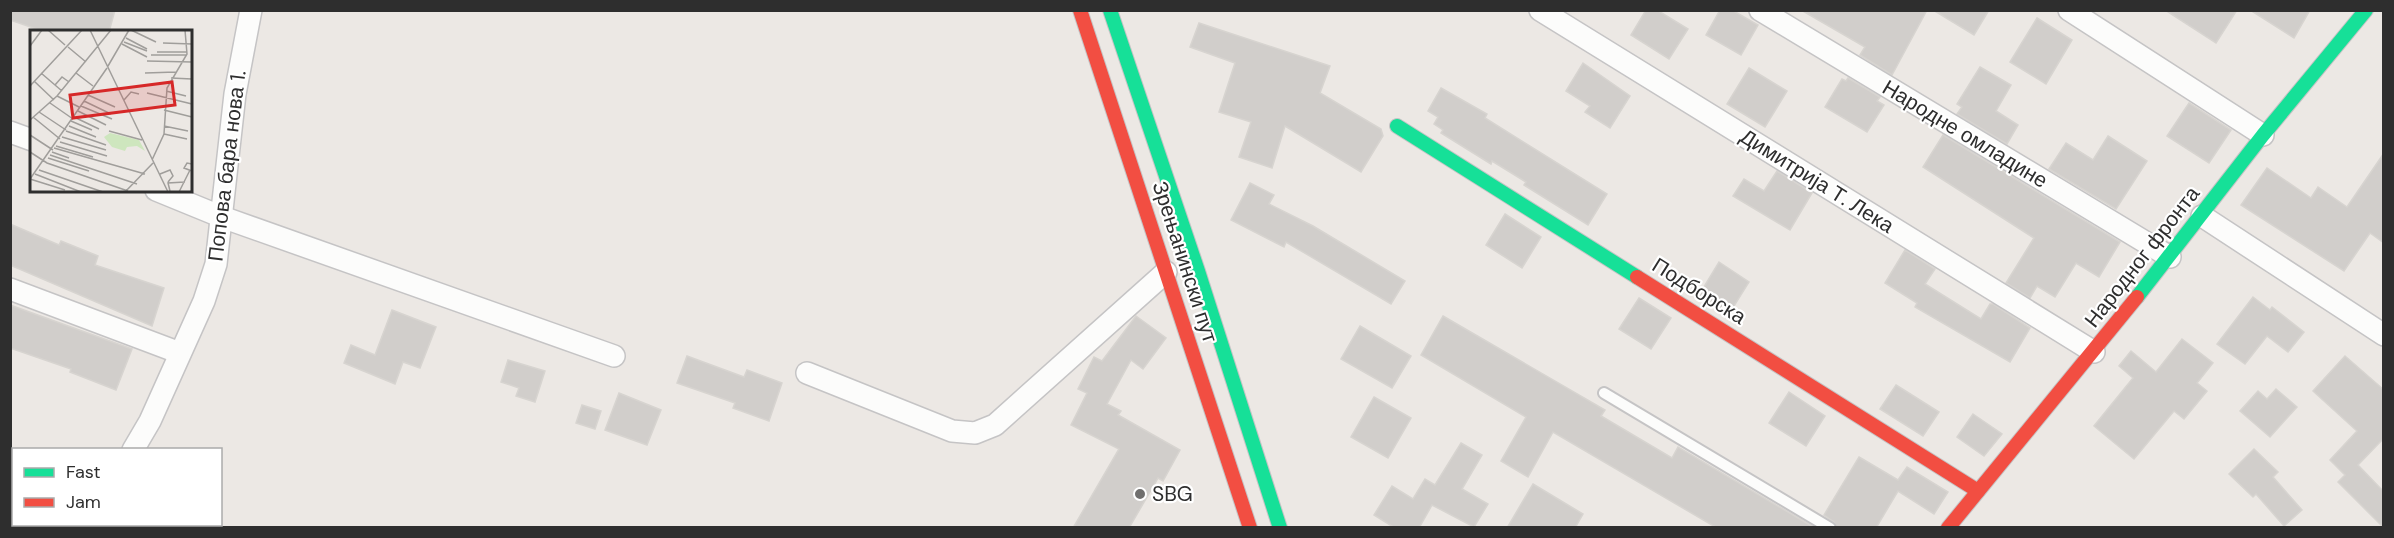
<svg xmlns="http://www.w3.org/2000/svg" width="2394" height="538" viewBox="0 0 2394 538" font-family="'DM Sans',sans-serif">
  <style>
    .building { fill: #d1cecb; stroke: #d7d4d0; stroke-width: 1.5 }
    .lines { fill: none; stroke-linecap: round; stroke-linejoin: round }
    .lane-casing { stroke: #c5c4c5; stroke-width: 14 }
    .street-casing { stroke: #c5c4c5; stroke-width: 24 }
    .fast-casing { stroke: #c5c4c5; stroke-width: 16 }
    .jam-casing { stroke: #c5c4c5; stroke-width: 16 }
    .lane { stroke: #fcfcfb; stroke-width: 10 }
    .street { stroke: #fcfcfb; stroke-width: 21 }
    .fast { stroke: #16e098; stroke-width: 14 }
    .jam { stroke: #f24e42; stroke-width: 14 }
    .poi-dot { fill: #706f6e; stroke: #fff; stroke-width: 2 }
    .labels { text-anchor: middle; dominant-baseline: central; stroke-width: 4.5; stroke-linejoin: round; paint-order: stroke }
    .street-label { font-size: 21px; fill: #2e2e2e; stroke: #fff }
    .poi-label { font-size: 21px; fill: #2e2e2e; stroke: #fff; text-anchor: start }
    .inset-road { fill: none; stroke: #a09e9b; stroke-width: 1.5 }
    .view { fill: #d62828; fill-opacity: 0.15; stroke: #d62828; stroke-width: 3 }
    .inset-edge { fill: none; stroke: #2e2e2e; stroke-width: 3 }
  </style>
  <rect width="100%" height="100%" fill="#ece8e4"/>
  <g class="building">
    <path d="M10,10H115L109,32H45L10,20Z"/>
    <path d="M1646,10H1657L1688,29L1669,59L1631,35Z"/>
    <path d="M1720,10H1732L1758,25L1741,55L1706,35Z"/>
    <path d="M1801,10H1927L1892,75L1860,55L1865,47Z"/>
    <path d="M1933,10H1989L1974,35Z"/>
    <path d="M2165,10H2237L2216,43Z"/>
    <path d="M2250,10H2310L2294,38Z"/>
    <path d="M2037,18L2072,40L2046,84L2010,62Z"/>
    <path d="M1199,23L1330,66L1320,93L1381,129L1383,136L1361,172L1285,126L1272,168L1239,157L1251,122L1219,112L1235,63L1190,47Z"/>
    <path d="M1583,63L1630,96L1610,128L1585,112L1590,106L1566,91Z"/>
    <path d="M1980,67L2011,85L1996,111L2018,125L2007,144L1957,114L1962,107L1957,104Z"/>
    <path d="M1749,68L1787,91L1765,127L1727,104Z"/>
    <path d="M1848,78L1880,97L1877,101L1884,105L1867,132L1825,107L1842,79L1846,81Z"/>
    <path d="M1441,88L1487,114L1485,118L1607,194L1588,225L1524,185L1526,182L1492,161L1491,164L1441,133L1443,130L1434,124L1438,117L1428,111Z"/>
    <path d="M2189,103L2231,130L2209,163L2167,136Z"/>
    <path d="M1943,135L2120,242L2099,277L2076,263L2055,297L2037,286L2030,298L2006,283L2034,238L1923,167Z"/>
    <path d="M2108,136L2147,161L2116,209L2049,169L2066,143L2093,160Z"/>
    <path d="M2384,153V243L2370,233L2344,271L2241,205L2267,168L2311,198L2318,187L2347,207Z"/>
    <path d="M1777,171L1812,193L1790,230L1733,196L1744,179L1764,191Z"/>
    <path d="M1250,183L1274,195L1269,204L1313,226L1405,281L1391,304L1286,242L1284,247L1231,220Z"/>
    <path d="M1505,214L1541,237L1522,268L1486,245Z"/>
    <path d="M10,224L59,245L61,241L98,256L95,265L164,288L152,326L10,265Z"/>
    <path d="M1905,250L1935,269L1925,284L1981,319L1990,304H1993L2030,328L2010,362L1915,307L1917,303L1885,283Z"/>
    <path d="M1719,262L1749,282L1729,314L1699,295Z"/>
    <path d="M2253,297L2270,310L2272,307L2304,332L2288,352L2267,336L2245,364L2217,344Z"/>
    <path d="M1639,298L1671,318L1651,349L1619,329Z"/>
    <path d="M10,305L132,349L116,390L70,372L71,369L10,348Z"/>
    <path d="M392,310L436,327L420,368L403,362L395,384L344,363L351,345L375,355Z"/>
    <path d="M1136,316L1166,338L1143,369L1131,360L1107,404L1121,411L1118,415L1180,450L1163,481L1158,478L1129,528H1073L1119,449L1071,425L1087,393L1078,389L1094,357L1102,361Z"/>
    <path d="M1443,316L1605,410L1601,416L1672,458L1678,447L1815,528H1717L1553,432L1528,477L1501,461L1526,417L1421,355Z"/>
    <path d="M1360,326L1411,356L1392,388L1341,359Z"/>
    <path d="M2182,339L2213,363L2197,383L2207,391L2184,419L2174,411L2134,459L2094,426L2133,378L2119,366L2131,351L2156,372Z"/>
    <path d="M687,356L744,377L747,370L782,383L769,421L733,408L735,403L677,383Z"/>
    <path d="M2345,356L2384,390V438L2358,465L2384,492V528L2338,482L2345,475L2330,460L2357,431L2313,391Z"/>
    <path d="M508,360L545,371L535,402L516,396L519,388L501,382Z"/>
    <path d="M1896,385L1939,412L1923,436L1880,409Z"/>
    <path d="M2276,389L2297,407L2270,437L2240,411L2258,391L2267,399Z"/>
    <path d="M1789,392L1825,416L1806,446L1769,423Z"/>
    <path d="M619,393L661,410L647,445L605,430Z"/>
    <path d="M1374,397L1411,418L1388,458L1351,437Z"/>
    <path d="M582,405L601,411L595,429L576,423Z"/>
    <path d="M1973,414L2002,434L1984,456L1957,437Z"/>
    <path d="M1461,443L1482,455L1462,489L1488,504L1474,527L1432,505L1419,528H1395L1374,515L1392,486L1413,499L1425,479L1435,485Z"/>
    <path d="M2254,449L2278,472L2273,477L2302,510L2284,526L2256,494L2253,497L2229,474Z"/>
    <path d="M1859,457L1898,480L1907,467L1948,492L1934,514L1898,491L1876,528H1837L1834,522L1824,515Z"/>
    <path d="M1533,484L1583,514L1575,528H1507Z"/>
  </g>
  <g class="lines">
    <g class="lane-casing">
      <path id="lane" d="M1604,393L1830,528"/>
    </g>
    <g class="street-casing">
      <g id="street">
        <path d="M1540,10L2094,352"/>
        <path d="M1760,10L2170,257"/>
        <path d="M2069,10L2263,135"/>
        <path d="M10,132L32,140"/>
        <path d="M156,190L222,217L614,356"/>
        <path d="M2202,216L2384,335"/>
        <path d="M10,289L180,353"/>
        <path d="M807,373L952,431L975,433L995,425L1166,272"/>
        <path d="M133,450L150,421L204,301L216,264L235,94L251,10"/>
        <path d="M88,528L89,524"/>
      </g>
    </g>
    <g class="fast-casing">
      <g id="fast">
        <path d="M1110,10L1198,271L1280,528"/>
        <path d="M1397,126L1637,277"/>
        <path d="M2137,297L2263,135L2366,10"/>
      </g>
    </g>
    <g class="jam-casing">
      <g id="jam">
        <path d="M1080,10L1250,528"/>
        <path d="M1637,277L1978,491"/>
        <path d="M1948,528L2137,297"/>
      </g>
    </g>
    <use href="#lane" class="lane"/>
    <use href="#street" class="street"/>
    <use href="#fast" class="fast"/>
    <use href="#jam" class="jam"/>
  </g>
  <circle class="poi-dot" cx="1140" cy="494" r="6"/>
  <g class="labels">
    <g class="street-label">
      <text transform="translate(1965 134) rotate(31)">Народне омладине</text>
      <text transform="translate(227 166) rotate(-83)">Попова бара нова 1.</text>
      <text transform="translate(1817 181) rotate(32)">Димитрија Т. Лека</text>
      <text transform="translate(2142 257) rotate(-52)">Народног фронта</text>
      <text transform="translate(1185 262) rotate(72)">Зрењанински пут</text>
      <text transform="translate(1699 291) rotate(32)">Подборска</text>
    </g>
    <g class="poi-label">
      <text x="1152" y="494">SBG</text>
    </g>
  </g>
  <g transform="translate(30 30)">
    <rect width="162" height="162" fill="#ece8e4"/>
    <path d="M80,103L109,110L115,121L107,116L97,117L95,121L82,117L74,107Z" fill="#cee6be"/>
    <path class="inset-road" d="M18,0L35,15M60,0L138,162M101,0L126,12M96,8L117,19M94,12L117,21M133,13L162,14M92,14L117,27M0,16L12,0M38,17L56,32M127,22H157M121,25H156M117,31L162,32M78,36L99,0M11,43L32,61M46,43L63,56M115,43L146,42M141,48L162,49M4,51L24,70M25,55L32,47L39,52M0,56L52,0M136,61L156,66M117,63L162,74M58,65L85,77M27,66L49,77M94,70L101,62L109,64M54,71L81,84M20,73L43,89M51,76L82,89M134,80L162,87M48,81L76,95M9,82L36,100M3,87L30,109M44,87L69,99M0,90L27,66L81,0M41,91L62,100M39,96L66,107M134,96L158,101M36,101L76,115M79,101L112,110M134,104L157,109M0,105L23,120M32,107L76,120M30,112L77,126M26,116L63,127M24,118L115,144M0,122L17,133L98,161M22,122L39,128M20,125L107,154M18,128L59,141M122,130L134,104L137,58L157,24L155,0M162,134L157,133L154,138L162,141M9,140L73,162M5,144L51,162M130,144L140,140L143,146L138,152M0,149L77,38M0,149L35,160M140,161L138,153L155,152M95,162L123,133M149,162L160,140"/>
    <path class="view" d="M142,52L145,75L43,88L40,65Z"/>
    <rect width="162" height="162" class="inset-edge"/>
  </g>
  <rect width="2394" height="538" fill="none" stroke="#2e2e2e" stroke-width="24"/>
  <rect x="12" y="448" width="210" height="78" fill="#ffffff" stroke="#ababab" stroke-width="1.5"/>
  <rect x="24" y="468" width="30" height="9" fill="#16e098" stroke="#ababab" stroke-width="1.5"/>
  <text x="66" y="478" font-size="18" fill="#2e2e2e">Fast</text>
  <rect x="24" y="498" width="30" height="9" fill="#f24e42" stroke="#ababab" stroke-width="1.5"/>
  <text x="66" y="508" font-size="18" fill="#2e2e2e">Jam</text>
</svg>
